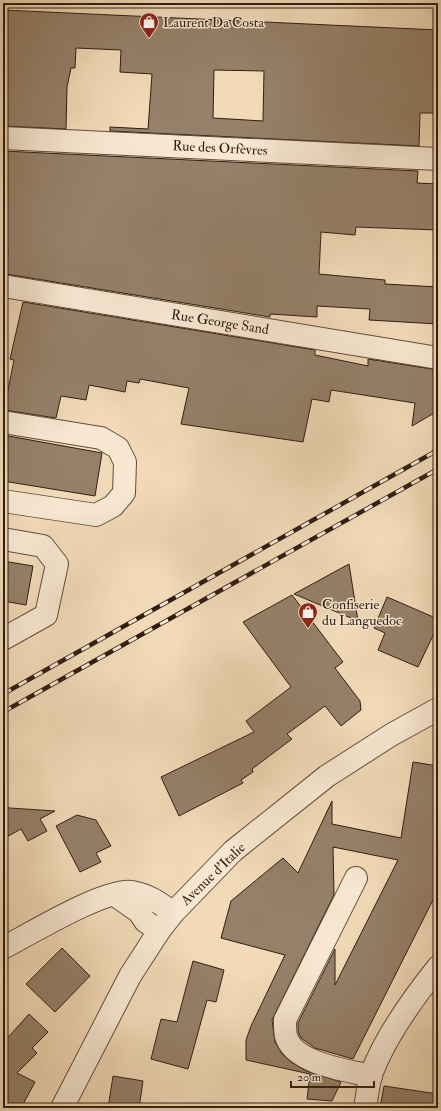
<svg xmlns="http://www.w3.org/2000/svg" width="441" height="1111" viewBox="0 0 441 1111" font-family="'IM FELL Double Pica',serif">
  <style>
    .building { fill: #958069; stroke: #301e13; fill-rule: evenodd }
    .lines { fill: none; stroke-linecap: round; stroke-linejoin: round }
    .minor-casing { stroke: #604d3c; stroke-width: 24 }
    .minor { stroke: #f7e7d1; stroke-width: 22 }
    .rail-casing { stroke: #301e13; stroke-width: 4.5 }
    .rail { stroke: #f7e7d1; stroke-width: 3; stroke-dasharray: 9; stroke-linecap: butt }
    .labels { text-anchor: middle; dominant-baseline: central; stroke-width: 3; stroke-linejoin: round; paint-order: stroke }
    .poi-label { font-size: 14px; fill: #301e13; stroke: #f7e7d1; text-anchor: start }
    .street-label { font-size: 14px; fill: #301e13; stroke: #f7e7d1 }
  </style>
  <rect width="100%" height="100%" fill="#f2dab8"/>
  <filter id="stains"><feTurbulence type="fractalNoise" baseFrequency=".005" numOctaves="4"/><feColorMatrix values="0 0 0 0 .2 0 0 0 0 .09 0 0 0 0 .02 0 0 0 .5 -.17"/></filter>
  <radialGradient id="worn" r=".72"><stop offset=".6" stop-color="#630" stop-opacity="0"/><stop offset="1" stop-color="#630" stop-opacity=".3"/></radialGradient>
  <g class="building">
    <path d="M3,10L438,30V113H420L419,146L110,131V127L148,129L152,74L120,72L121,50L76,48L75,68H71L67,87L66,129L3,126L7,61L3,60ZM214,70L264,71L263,121L213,118Z"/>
    <path d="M3,151L418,171L417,183L438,184V230L356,227L355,235L321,232L319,274L385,280V284L438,287V324L369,320L370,309L317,306V317L270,314V317L6,274L8,251L3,250Z"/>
    <path d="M23,302L315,350V355L368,366V359L438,370V400L436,412L412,426L415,403L331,390L329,402L312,399L303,442L181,424L189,388L140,379L139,383L127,381L125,392L89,385L86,400L61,396L56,418L4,410L14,360L10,359Z"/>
    <path d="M3,435L102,453L95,496L3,481Z"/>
    <path d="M3,561L33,566L26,605L3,601Z"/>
    <path d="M349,564L358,621L294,594Z"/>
    <path d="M292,595L343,662L335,668L360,701L361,710L341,726L325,706L287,734L292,739L252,769L253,772L241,780L243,783L179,816L161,777L254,732L246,721L291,687L243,622Z"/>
    <path d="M387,597L438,619V625L418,667L378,650L385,633L374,628Z"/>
    <path d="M413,762L438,766V890L353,1059L315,1048L301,1038L298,1032V1023L335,949V985L398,860L333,847L334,895L272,1020L275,1042L282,1054L291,1062L306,1071L341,1082L332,1101L307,1099L310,1074L246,1060V1040L251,1026L285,955L221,938L231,901L283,858L298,873L332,801V824L401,838Z"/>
    <path d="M3,807L10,808L55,811L40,819L47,831L28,841L21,829L3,839Z"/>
    <path d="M77,815L96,820L111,846L96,853L101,862L80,872L56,826Z"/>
    <path d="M62,948L90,976L55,1012L26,984Z"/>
    <path d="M193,961L224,970L216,1002L207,1000L188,1069L151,1059L161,1019L177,1022Z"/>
    <path d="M29,1014L48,1032L32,1048L37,1053L17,1073L35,1082L21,1108H17L3,1101V1043Z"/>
    <path d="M113,1076L143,1081L139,1108H108Z"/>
    <path d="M384,1086L438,1094V1108H380Z"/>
  </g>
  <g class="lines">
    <g class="minor-casing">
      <g id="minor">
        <path d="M3,138L438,159"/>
        <path d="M3,286L438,358"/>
        <path d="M3,422L101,438L118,448L125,462L124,493L113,506L96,515L3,501"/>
        <path d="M3,539L43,546L57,564L46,615L3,639"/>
        <path d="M356,878L285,1020C285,1025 285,1031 286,1036C294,1064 347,1070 371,1076"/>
        <path d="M115,895L139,912L145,921L159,931"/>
        <path d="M3,948C30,934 105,888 132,892C149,895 160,903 173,913"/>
        <path d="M62,1108L130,976L159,931L173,913L233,851L327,776L391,735L438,709"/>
        <path d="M365,1108C367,1097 368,1085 371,1075C384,1039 414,997 438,967"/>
      </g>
    </g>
    <use href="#minor" class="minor"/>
    <g class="rail-casing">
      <g id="rail">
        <path d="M3,694L438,450"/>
        <path d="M3,712L438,469"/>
      </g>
    </g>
    <use href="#rail" class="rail"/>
  </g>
  <defs>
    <g id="shop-pin" transform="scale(1)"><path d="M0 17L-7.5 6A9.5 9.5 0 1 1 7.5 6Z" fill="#8f2418" stroke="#f7e7d1"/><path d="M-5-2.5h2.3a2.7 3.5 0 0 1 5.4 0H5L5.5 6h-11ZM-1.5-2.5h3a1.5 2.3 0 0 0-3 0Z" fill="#fff"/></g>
  </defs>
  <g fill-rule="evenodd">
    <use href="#shop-pin" x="149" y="22"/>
    <use href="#shop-pin" x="308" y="612"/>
  </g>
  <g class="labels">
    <g class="poi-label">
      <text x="163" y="22">Laurent Da Costa</text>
      <text x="322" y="604">Confiserie<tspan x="322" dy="16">du Languedoc</tspan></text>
    </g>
    <g class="street-label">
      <text transform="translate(220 148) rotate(3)">Rue des Orfèvres</text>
      <text transform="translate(220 322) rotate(9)">Rue George Sand</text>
      <text transform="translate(213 874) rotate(-44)">Avenue d'Italie</text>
    </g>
  </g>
  <rect width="441" height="1111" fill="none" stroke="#f2dab8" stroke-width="16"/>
  <rect x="4" y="4" width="433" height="1103" fill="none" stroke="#301e13" stroke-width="2"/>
  <rect x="8" y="8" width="425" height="1095" fill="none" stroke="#301e13"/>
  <path d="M291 1081v6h83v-6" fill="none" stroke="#301e13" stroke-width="2"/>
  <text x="297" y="1081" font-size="12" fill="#301e13" stroke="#f7e7d1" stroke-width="3" paint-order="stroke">20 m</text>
  <rect width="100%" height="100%" filter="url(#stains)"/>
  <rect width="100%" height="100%" fill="url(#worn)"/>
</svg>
